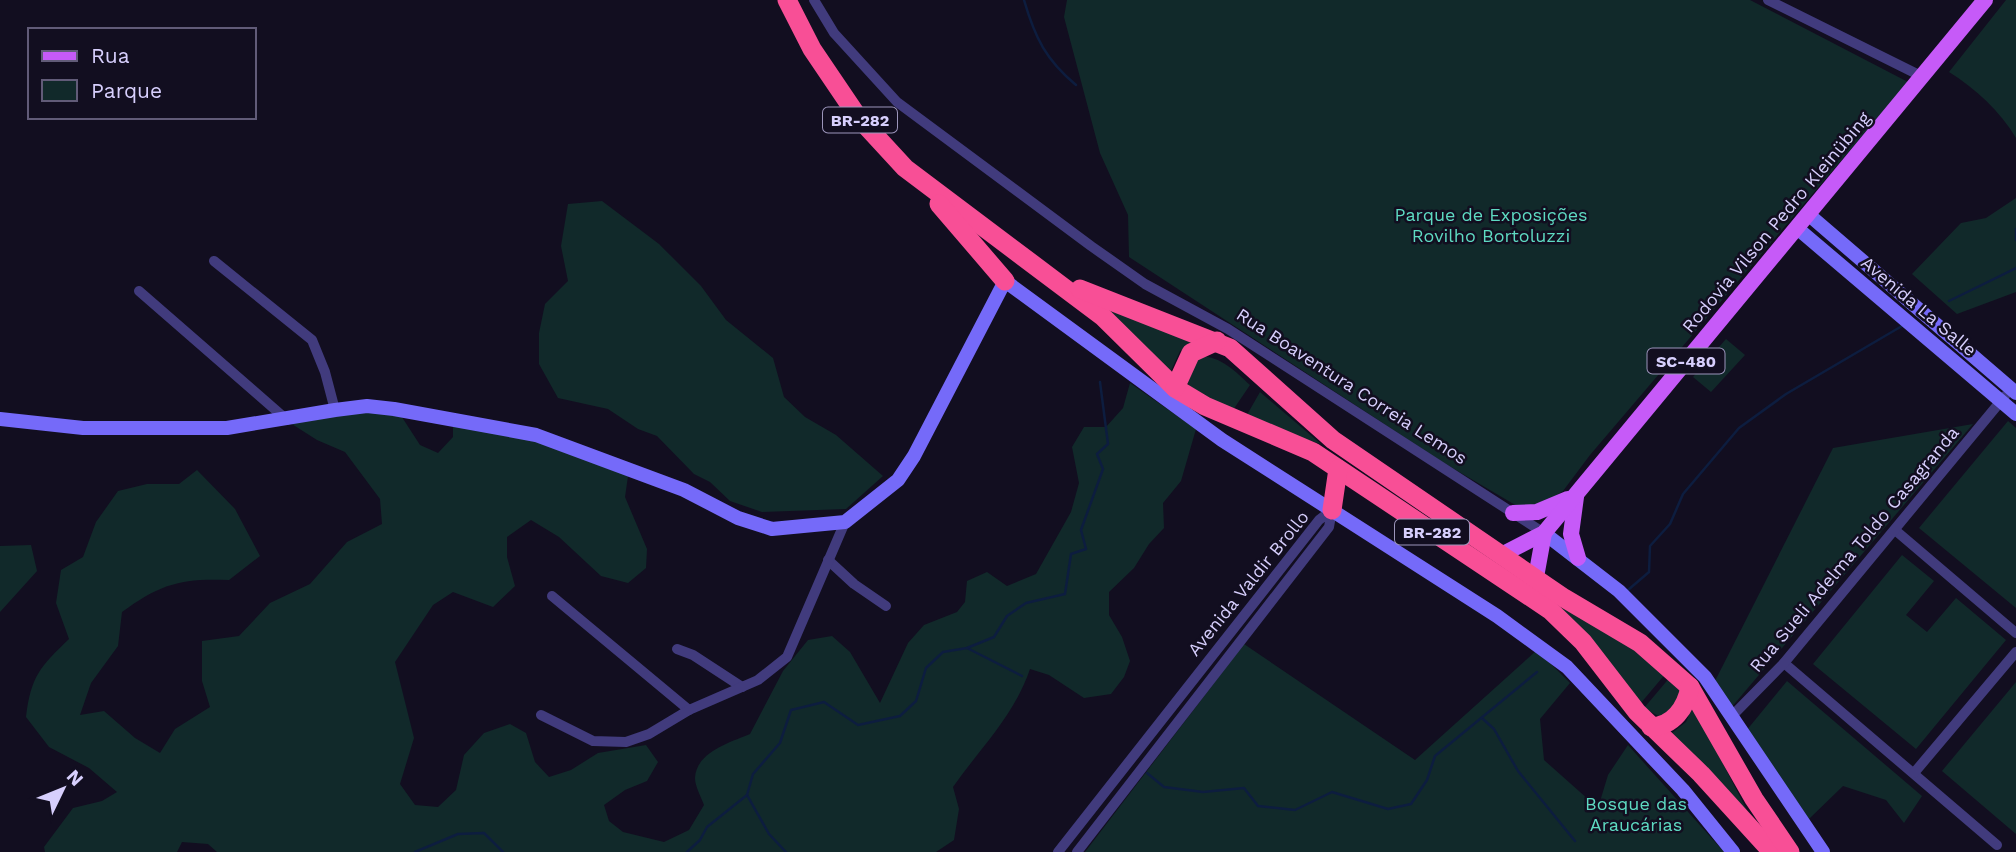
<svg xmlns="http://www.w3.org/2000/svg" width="2016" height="852" viewBox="0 0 2016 852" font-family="'Work Sans',sans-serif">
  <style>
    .green { fill: #11292a }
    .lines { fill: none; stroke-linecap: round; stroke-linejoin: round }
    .stream { stroke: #0d1d3f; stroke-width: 2.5 }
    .street { stroke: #413b7d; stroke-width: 10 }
    .secondary { stroke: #756af9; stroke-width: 14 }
    .primary { stroke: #c65af8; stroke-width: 16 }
    .highway { stroke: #f84f96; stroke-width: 19 }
    .labels { text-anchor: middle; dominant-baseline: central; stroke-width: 5; stroke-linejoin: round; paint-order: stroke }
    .shield { fill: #120e20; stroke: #9c95bb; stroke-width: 2 }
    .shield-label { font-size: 16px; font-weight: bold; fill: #d7cffd }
    .park-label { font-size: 18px; fill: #5edac2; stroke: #120e20 }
    .street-label { font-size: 18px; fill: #d7cffd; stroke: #120e20 }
  </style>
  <rect width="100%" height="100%" fill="#120e20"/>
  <g class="green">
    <path d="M1067,0H1750L1908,82L1590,455L1563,491L1541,505L1517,506L1444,463L1129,257L1128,215L1100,153L1064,17Z"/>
    <path d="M2006,0H2016V138C2000,111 1976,89 1949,72Z"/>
    <path d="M2016,198V292L1957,314L1912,274L1961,223L1986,218Z"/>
    <path d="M602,201L659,244L701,286L726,320L773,358L784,397L805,417L836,435L883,476L846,509L762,512L730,501L710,482L694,474L657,436L638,429L608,409L558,398L539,364V333L545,304L568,281L561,246L568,204Z"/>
    <path d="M1093,303L1182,338L1195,345L1180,351L1169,375Z"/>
    <path d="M1726,339L1745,355L1711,392L1693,377Z"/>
    <path d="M1200,356C1222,357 1235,371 1250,385L1231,413L1190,388L1186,379Z"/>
    <path d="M1130,383L1196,429L1181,481L1163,503L1164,528L1149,544L1134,568L1109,592V615L1122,637L1130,661L1124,677L1111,694L1084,698L1049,675L1030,669C1014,716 981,747 953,787L959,809L954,840L936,852H217L208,844L182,842L177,852H45L44,847L73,808L102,801L117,792L89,768L49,747L26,717C31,676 40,667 69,639L56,603L61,570L83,557L96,522L118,491L147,484H179L197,470L235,509L260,556L229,580C181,578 160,584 122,612L118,646L91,683L80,715L104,711L135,738L160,753L175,729L210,707L202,681V641L239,636L270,603L310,584L347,542L382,524L380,499L345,452L317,440L284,419L340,403L398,411L420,445L438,453L453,437V419L523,429L629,469L625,497L647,549L646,568L628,583L601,576L559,537L531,520L507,537V557L515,586L493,607L453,592L433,605L395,662L414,738L400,784L415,805L438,807L456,790L464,755L484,733L510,724L526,733L535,762L549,777L571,770L598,753L646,745L658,762L647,781L625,790L604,805L609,821L623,832L664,842L689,830L704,805C701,797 695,786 695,778C696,752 731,742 750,734L783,671L808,640L832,636L850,652L880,703L908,643L924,625L957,612L965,602L967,581L987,572L1007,586L1036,574L1071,512L1079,483L1072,447L1084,427H1106L1123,408Z"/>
    <path d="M1260,392L1321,444L1244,420Z"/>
    <path d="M2008,421L2016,428V608L1919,528Z"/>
    <path d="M1973,424L1730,709L1715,681L1833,448Z"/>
    <path d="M31,545L37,571L0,612V546Z"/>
    <path d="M1902,555L1934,581L1906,615L1927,632L1956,598L2006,640L1916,749L1813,664Z"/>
    <path d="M1555,604L1607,632L1667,672L1640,704C1614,667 1590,633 1555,604Z"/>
    <path d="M1244,644L1415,760L1537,650L1570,683L1540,719L1544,760L1598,808L1608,775L1628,745L1724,852H1085Z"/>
    <path d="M1671,676L1679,688L1680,702L1660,717L1644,708Z"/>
    <path d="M1787,681L1922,796L1904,823L1886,800L1843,786L1809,819L1746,731Z"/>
    <path d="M2016,682V834L1942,771Z"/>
    <path d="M1693,706L1749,814L1672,733L1686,722Z"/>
  </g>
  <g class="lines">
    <g class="stream">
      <path d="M1024,0C1035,38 1046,60 1076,85"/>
      <path d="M2016,229V240"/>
      <path d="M1949,301L2016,268"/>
      <path d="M1628,590L1649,572L1650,546L1670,524L1683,494L1739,428L1786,394L1902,326"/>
      <path d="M967,648L1022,676"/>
      <path d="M1483,719L1494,729L1518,771L1575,841"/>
      <path d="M1147,773L1164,787L1203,792L1244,788L1258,806L1295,810L1332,792L1388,809L1411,804L1427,780L1435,756L1537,672"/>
      <path d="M747,795L769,834L786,852"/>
      <path d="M415,852L458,834L484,833L503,852"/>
      <path d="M687,852L700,840L707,827L747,795L753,774L780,743L791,710L824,702L858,725L900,716L916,701L926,668L943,652L967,648L994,637L1007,616L1026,603L1065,594L1071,554L1086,549L1081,530L1103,469L1097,454L1108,444L1100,382"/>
    </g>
    <g class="street">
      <path d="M814,0L834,33L897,102L1091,246L1145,284L1228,329L1544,533"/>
      <path d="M1768,0L1921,76"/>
      <path d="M214,261L312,340L325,372L335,410"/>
      <path d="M139,291L287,420"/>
      <path d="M1895,530L2016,633"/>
      <path d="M828,560L854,584L886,606"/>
      <path d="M552,596L689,710"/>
      <path d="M677,649L693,655L742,687"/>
      <path d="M1784,663L1997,845"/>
      <path d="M541,715L593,741L626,742L649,734L689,710L758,680L787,657L845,522"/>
      <path d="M1731,717L1784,663L2005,396"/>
      <path d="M1914,773L2016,652"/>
      <path d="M1058,852L1319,520L1332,510L1329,527L1077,852"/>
    </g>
    <g class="secondary">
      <path d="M1808,214L2016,393"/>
      <path d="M1797,228L2016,414"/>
      <path d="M0,419L83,428H227L335,410L367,406L394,409L536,435L684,490L738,518L772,529L845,522L898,480L914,456L1005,281L1222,440L1497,616L1567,667L1683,790L1733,852"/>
      <path d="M1544,533L1619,591L1705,677L1823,852"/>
    </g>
    <g class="primary">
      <path d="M1576,497L1571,534L1578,558"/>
      <path d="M1513,513L1537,512L1568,499"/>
      <path d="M1503,554L1544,533L1985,0"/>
      <path d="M1536,577L1544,533"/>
    </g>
    <g class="highway">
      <path d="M787,0L812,49L858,117L905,168L1103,317L1175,388L1205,406L1313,452L1550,610L1583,642L1637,712L1701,774L1772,852"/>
      <path d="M939,204L1005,281"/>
      <path d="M1080,289L1230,348L1333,440L1564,598L1640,643L1690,687L1754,799L1790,852"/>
      <path d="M1175,388L1191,353L1217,341"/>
      <path d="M1332,510L1338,469"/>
      <path d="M1651,727C1673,726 1686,708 1690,687"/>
    </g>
  </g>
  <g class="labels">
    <g class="shield">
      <rect x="823" y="107.5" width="74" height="25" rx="5"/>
      <rect x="1647.5" y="348.5" width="77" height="25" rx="5"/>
      <rect x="1395" y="519.5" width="74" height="25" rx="5"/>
    </g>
    <g class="shield-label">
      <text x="860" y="120">BR-282</text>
      <text x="1686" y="361">SC-480</text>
      <text x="1432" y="532">BR-282</text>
    </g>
    <g class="park-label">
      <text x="1491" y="214">Parque de Exposições<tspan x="1491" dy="21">Rovilho Bortoluzzi</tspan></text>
      <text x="1636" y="803">Bosque das<tspan x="1636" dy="21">Araucárias</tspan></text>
    </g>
    <g class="street-label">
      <text transform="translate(1776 222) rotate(-50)">Rodovia Vilson Pedro Kleinübing</text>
      <text transform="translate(1919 306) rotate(40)">Avenida La Salle</text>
      <text transform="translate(1352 386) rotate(33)">Rua Boaventura Correia Lemos</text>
      <text transform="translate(1854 549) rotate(-50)">Rua Sueli Adelma Toldo Casagranda</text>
      <text transform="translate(1248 583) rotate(-51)">Avenida Valdir Brollo</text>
    </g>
  </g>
  <rect x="28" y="28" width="228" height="91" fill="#120e20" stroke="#615b78" stroke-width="2"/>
  <rect x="42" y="51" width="35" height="10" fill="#c65af8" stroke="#615b78" stroke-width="2"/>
  <text x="91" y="63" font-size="21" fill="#d7cffd">Rua</text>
  <rect x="42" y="80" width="35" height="21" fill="#11292a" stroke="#615b78" stroke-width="2"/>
  <text x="91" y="98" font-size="21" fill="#d7cffd">Parque</text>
  <g transform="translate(63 789) rotate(47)" stroke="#120e20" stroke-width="5" paint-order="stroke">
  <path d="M0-5L12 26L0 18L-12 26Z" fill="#d7cffd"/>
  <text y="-10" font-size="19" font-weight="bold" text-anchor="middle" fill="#d7cffd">N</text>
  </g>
</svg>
